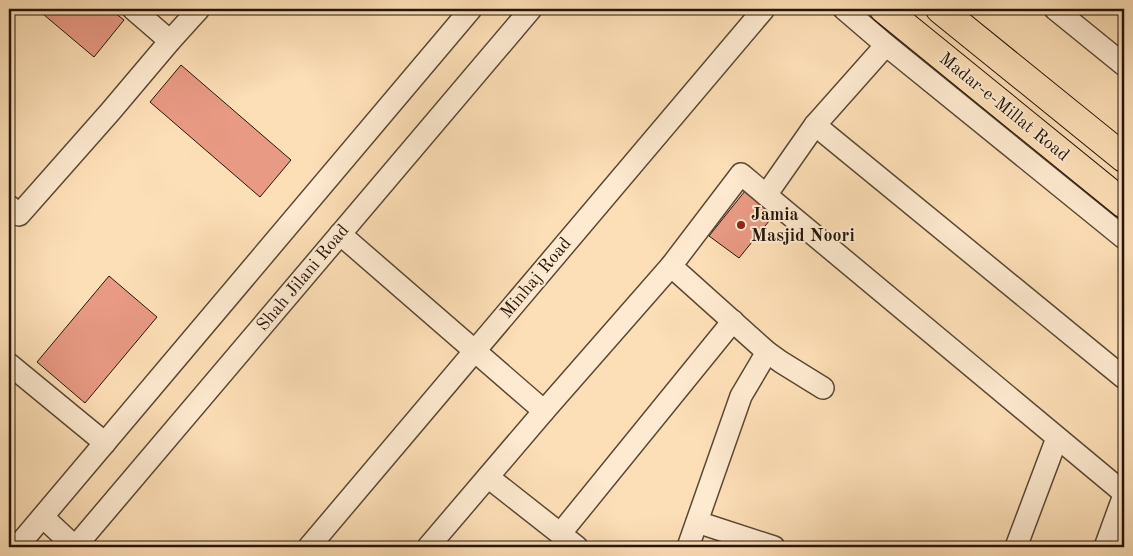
<svg xmlns="http://www.w3.org/2000/svg" width="1133" height="556" viewBox="0 0 1133 556" font-family="'Old Standard TT',serif">
  <style>
    .building { fill: #e99a84; stroke: #251509 }
    .lines { fill: none; stroke-linecap: round; stroke-linejoin: round }
    .minor-casing { stroke: #5b4834; stroke-width: 24 }
    .major-casing { stroke: #251509; stroke-width: 30 }
    .minor { stroke: #feead0; stroke-width: 21 }
    .major { stroke: #fddfb7; stroke-width: 28 }
    .poi-dot { fill: #8f2418; stroke: #feead0; stroke-width: 2 }
    .labels { text-anchor: middle; dominant-baseline: central; stroke-width: 4; stroke-linejoin: round; paint-order: stroke }
    .street-label { font-size: 18px; fill: #251509; stroke: #feead0 }
    .poi-label { font-size: 18px; font-weight: bold; fill: #251509; stroke: #feead0; text-anchor: start }
  </style>
  <rect width="100%" height="100%" fill="#fddfb7"/>
  <filter id="stains"><feTurbulence type="fractalNoise" baseFrequency=".004" numOctaves="4"/><feColorMatrix values="0 0 0 0 .2 0 0 0 0 .09 0 0 0 0 .02 0 0 0 .5 -.17"/></filter>
  <radialGradient id="worn" r=".72"><stop offset=".6" stop-color="#630" stop-opacity="0"/><stop offset="1" stop-color="#630" stop-opacity=".3"/></radialGradient>
  <g class="building">
    <path d="M37,9H110L124,20L94,57Z"/>
    <path d="M181,65L291,160L260,197L150,102Z"/>
    <path d="M745,191L774,215L739,258L709,236Z"/>
    <path d="M109,276L157,317L85,403L37,362Z"/>
  </g>
  <g class="lines">
    <g class="minor-casing">
      <g id="minor">
        <path d="M133,9L170,41"/>
        <path d="M844,9L886,45L1124,238"/>
        <path d="M1055,9L1124,65"/>
        <path d="M815,125L1124,378"/>
        <path d="M766,195L1124,493"/>
        <path d="M9,206L19,215L110,112L170,41L199,9"/>
        <path d="M340,234L544,411"/>
        <path d="M671,266L767,352L781,362L823,388"/>
        <path d="M9,364L105,443"/>
        <path d="M488,477L577,547"/>
        <path d="M43,517L75,547"/>
        <path d="M697,522L774,547"/>
        <path d="M560,534L733,321"/>
        <path d="M17,547L471,9"/>
        <path d="M75,547L531,9"/>
        <path d="M309,547L764,9"/>
        <path d="M428,547L544,411L671,266L741,174L766,195L815,125L886,45"/>
        <path d="M688,547L741,396L767,352"/>
        <path d="M1016,547L1057,438"/>
        <path d="M1105,547L1124,495"/>
      </g>
    </g>
    <g class="major-casing">
      <g id="major">
        <path d="M884,9L1124,204"/>
        <path d="M940,9L1124,158"/>
      </g>
    </g>
    <use href="#minor" class="minor"/>
    <use href="#major" class="major"/>
  </g>
  <circle class="poi-dot" cx="741" cy="225" r="5"/>
  <g class="labels">
    <g class="street-label">
      <text transform="translate(1004 107) rotate(39)">Madar-e-Millat Road</text>
      <text transform="translate(303 278) rotate(-50)">Shah Jilani Road</text>
      <text transform="translate(536 278) rotate(-50)">Minhaj Road</text>
    </g>
    <g class="poi-label">
      <text x="751" y="215">Jamia<tspan x="751" dy="21">Masjid Noori</tspan></text>
    </g>
  </g>
  <rect width="1133" height="556" fill="none" stroke="#fddfb7" stroke-width="30"/>
  <rect x="10" y="10" width="1113" height="536" fill="none" stroke="#251509" stroke-width="2.5"/>
  <rect x="15" y="15" width="1103" height="526" fill="none" stroke="#251509"/>
  <rect width="100%" height="100%" filter="url(#stains)"/>
  <rect width="100%" height="100%" fill="url(#worn)"/>
</svg>
